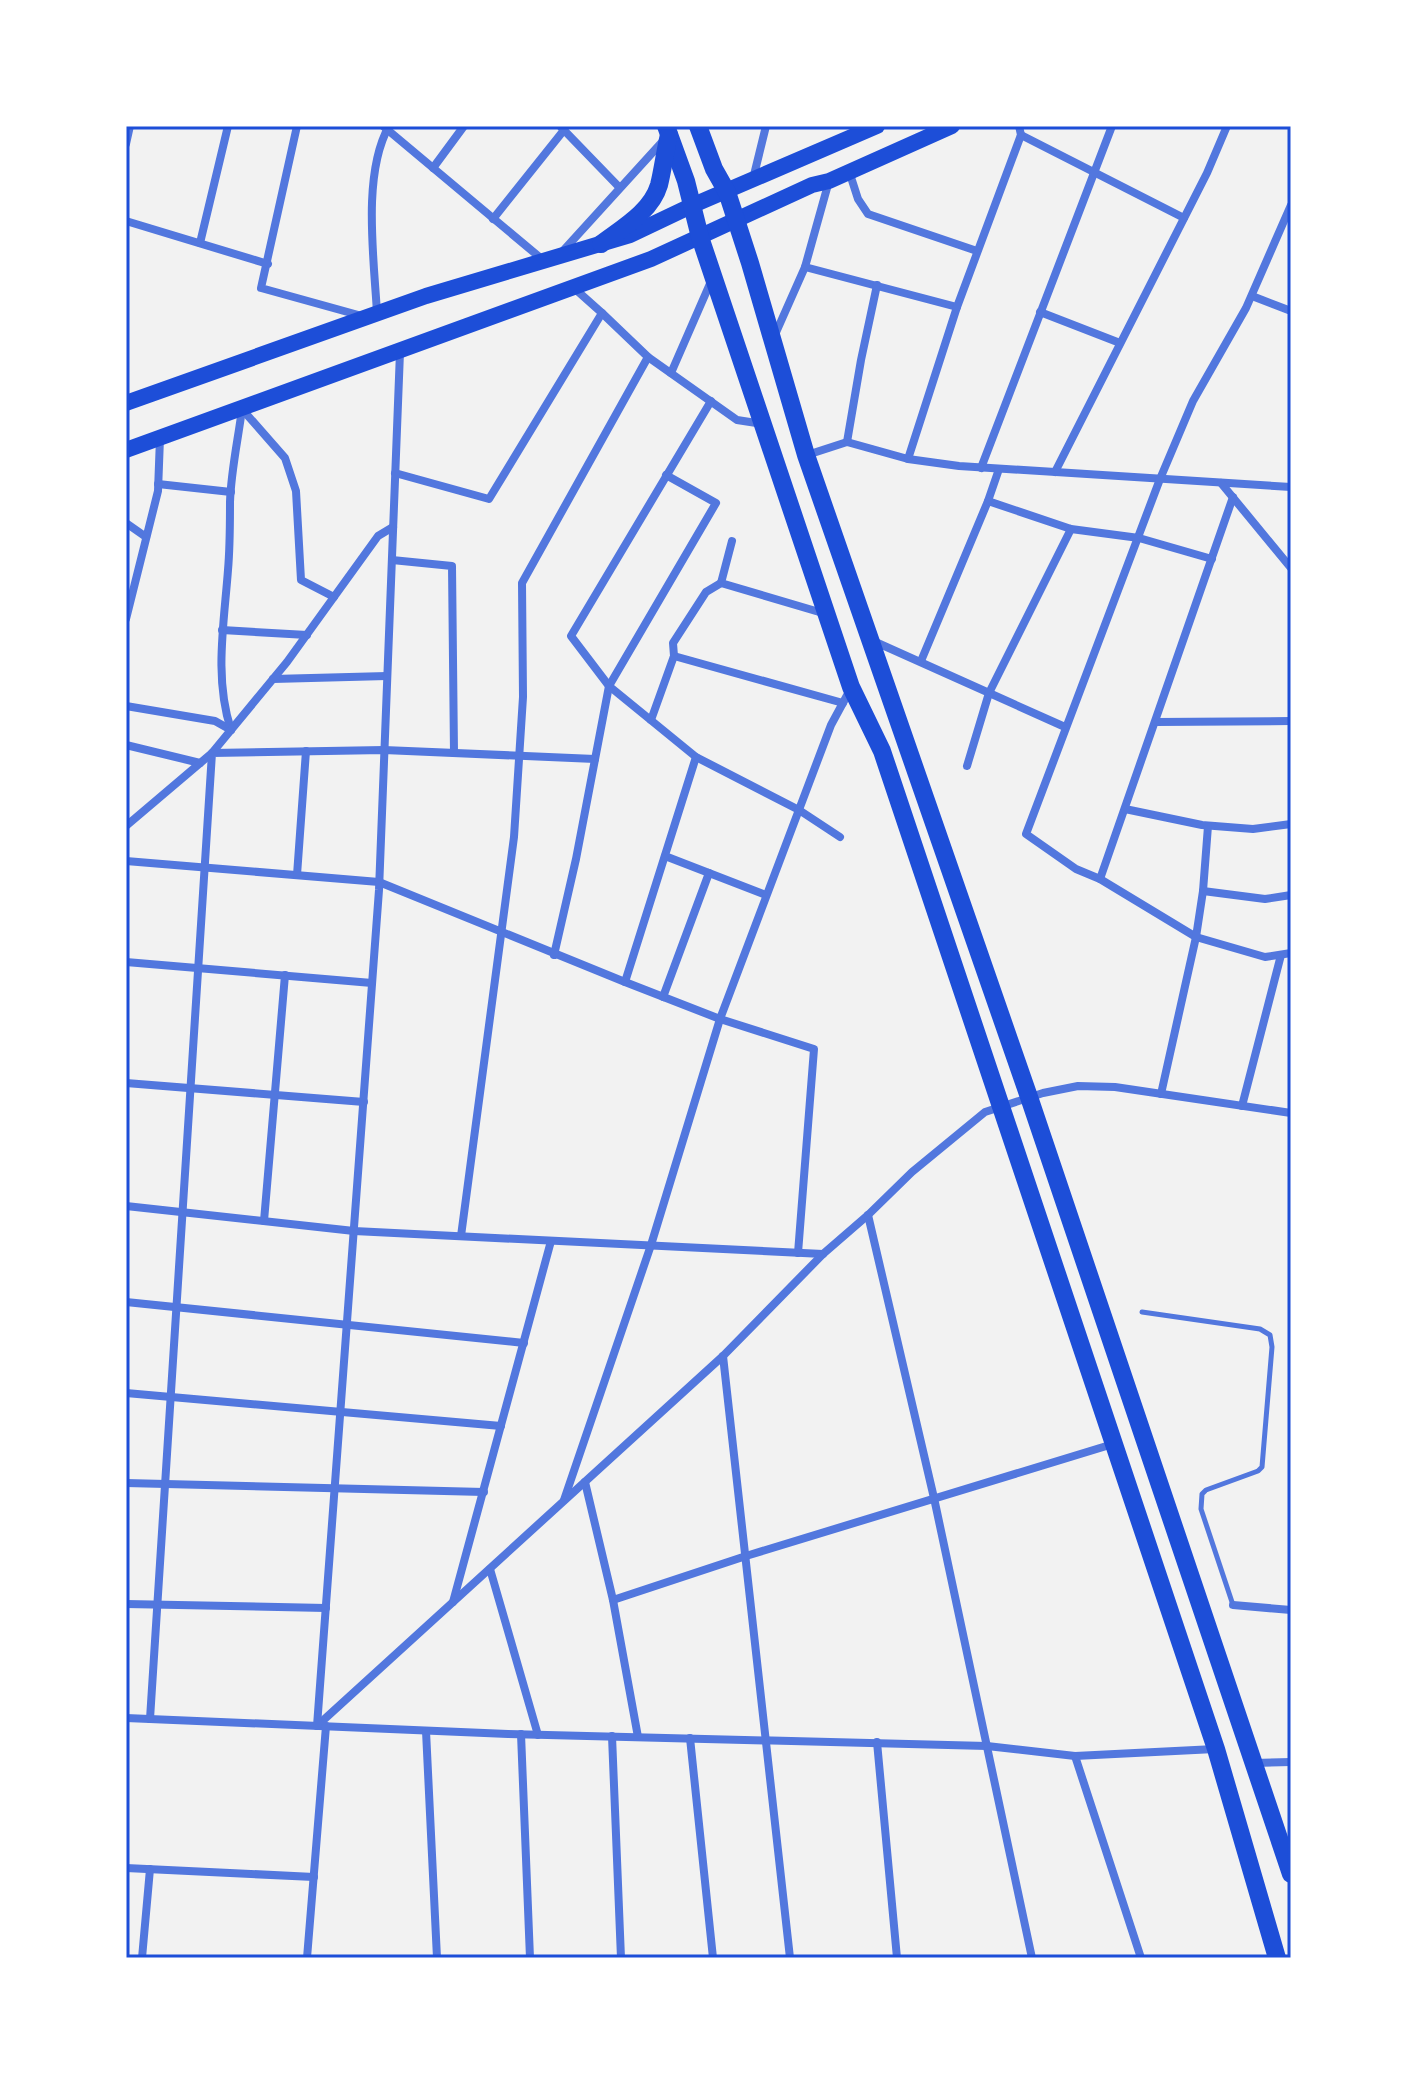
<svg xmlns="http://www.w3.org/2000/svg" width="1417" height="2084" viewBox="0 0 1417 2084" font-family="'Source Sans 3',sans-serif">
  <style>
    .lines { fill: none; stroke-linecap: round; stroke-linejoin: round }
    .service { stroke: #5277de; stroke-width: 5 }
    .minor { stroke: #5277de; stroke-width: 8 }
    .secondary { stroke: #1d4ed8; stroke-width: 16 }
    .primary { stroke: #1d4ed8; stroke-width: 18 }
    .neatline { fill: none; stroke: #1d4ed8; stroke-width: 3 }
  </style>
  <rect width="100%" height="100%" fill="#f2f2f2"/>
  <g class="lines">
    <path class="service" d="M1142,1312L1260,1329L1270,1335L1272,1347L1262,1467L1258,1471L1206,1490L1202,1494L1201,1509L1233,1605"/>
    <g class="minor">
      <path d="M297,126L261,288L362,316"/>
      <path d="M383,126L543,260"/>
      <path d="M560,126L619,187"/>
      <path d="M1021,135L1184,218"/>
      <path d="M126,144L130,126"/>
      <path d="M433,168L464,126"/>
      <path d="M849,171L858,199L868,214L977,251"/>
      <path d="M753,179L766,126"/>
      <path d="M493,219L564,130"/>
      <path d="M126,221L268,264"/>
      <path d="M200,243L228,126"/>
      <path d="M562,252L663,141"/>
      <path d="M805,267L957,307"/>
      <path d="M1252,296L1291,311"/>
      <path d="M1040,312L1120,343"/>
      <path d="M377,313C374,259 362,174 389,126"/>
      <path d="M602,313L648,357L737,420L763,424"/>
      <path d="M774,337L805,267L829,181"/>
      <path d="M671,373L712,279"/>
      <path d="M711,401L571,636L609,686L696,757L799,810L840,837"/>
      <path d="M242,409L285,458L296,491L301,580L334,597"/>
      <path d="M847,442L861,360L877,285"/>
      <path d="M807,455L847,442L908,459L959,466L1291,487"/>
      <path d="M908,459L957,307L1021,135L1019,126"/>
      <path d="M981,468L1112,126"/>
      <path d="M1055,472L1207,173L1227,126"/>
      <path d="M395,473L489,499L602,313L574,288"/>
      <path d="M1221,483L1291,568"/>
      <path d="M158,484L231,492"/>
      <path d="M1233,497L1100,879L1076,869L1026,834L1160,479L1193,401L1246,308L1291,205"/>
      <path d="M988,501L1071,529L1139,538L1212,559"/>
      <path d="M126,523L146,537"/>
      <path d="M732,541L721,583L826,614"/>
      <path d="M392,560L452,566L454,753"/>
      <path d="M126,619L158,491L160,438"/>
      <path d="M222,630L307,635"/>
      <path d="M871,640L1065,727"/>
      <path d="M674,656L843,703"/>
      <path d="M921,661L988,501L999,469"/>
      <path d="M273,679L387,676"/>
      <path d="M126,706L215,721L231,730"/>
      <path d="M651,720L674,656L673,643L706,592L721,583"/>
      <path d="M1156,722L1291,721"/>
      <path d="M231,730C214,678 224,624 228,570C230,547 230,525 230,502C231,471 238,440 242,409"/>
      <path d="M126,745L200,763"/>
      <path d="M967,766L989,693L1071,529"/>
      <path d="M1125,809L1202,825L1253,829L1291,824"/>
      <path d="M126,826L212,753L287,662L378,536L393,527"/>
      <path d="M665,856L766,895"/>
      <path d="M126,861L379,882L625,982L720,1019L814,1049L798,1253"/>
      <path d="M297,875L306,751"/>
      <path d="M1100,879L1196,937L1265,957L1291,953"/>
      <path d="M1203,891L1265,899L1291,895"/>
      <path d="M554,955L576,859L609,686L716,503L666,475"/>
      <path d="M126,962L372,983"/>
      <path d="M625,982L696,757"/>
      <path d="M663,997L709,873"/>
      <path d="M126,1083L364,1102"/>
      <path d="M1161,1094L1196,937L1203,891L1208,826"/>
      <path d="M1242,1106L1281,955"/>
      <path d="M126,1206L354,1231L823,1254"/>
      <path d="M868,1215L934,1498L1032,1958"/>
      <path d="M264,1221L285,975"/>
      <path d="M461,1236L514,837L523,697L522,583L648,357"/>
      <path d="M126,1302L524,1343"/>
      <path d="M723,1356L790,1958"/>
      <path d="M126,1393L501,1426"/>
      <path d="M585,1482L613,1600L638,1737"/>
      <path d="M126,1483L484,1492"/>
      <path d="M564,1500L651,1245L720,1019L831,725L851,688"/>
      <path d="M490,1569L538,1735"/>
      <path d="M613,1600L746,1556L1113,1444"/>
      <path d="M453,1602L551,1241"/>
      <path d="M126,1604L326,1608"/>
      <path d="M1233,1605L1291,1610"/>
      <path d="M126,1718L508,1734L987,1746L1075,1756L1215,1749"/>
      <path d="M150,1719L212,753L384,750L595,759"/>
      <path d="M318,1725L723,1356L823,1254L868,1215L912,1172L985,1112L1043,1093L1078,1086L1115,1087L1291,1113"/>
      <path d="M317,1726L379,890L400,352"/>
      <path d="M426,1731L437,1958"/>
      <path d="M521,1734L530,1958"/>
      <path d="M612,1736L621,1958"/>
      <path d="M690,1738L713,1958"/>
      <path d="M877,1742L897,1958"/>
      <path d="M1075,1756L1141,1958"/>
      <path d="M1254,1763L1291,1762"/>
      <path d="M126,1868L314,1877"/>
      <path d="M142,1958L150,1869"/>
      <path d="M307,1958L326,1726"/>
    </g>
    <g class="secondary">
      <path d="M126,403L426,296L630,235L691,206L877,126"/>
      <path d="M126,450L651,259L812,185L829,181L952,126"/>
    </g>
    <g class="primary">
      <path d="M666,126L686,181L700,237L851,687L882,751L1216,1749L1277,1958"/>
      <path d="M698,126L714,169L727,192L750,263L806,455L1029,1097L1291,1874"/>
      <path d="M601,244C622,228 651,212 659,185C663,169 665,151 669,135"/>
    </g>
  </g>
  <rect width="1417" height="2084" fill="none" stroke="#ffffff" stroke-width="256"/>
  <rect x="128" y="128" width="1161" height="1828" class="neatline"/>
</svg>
